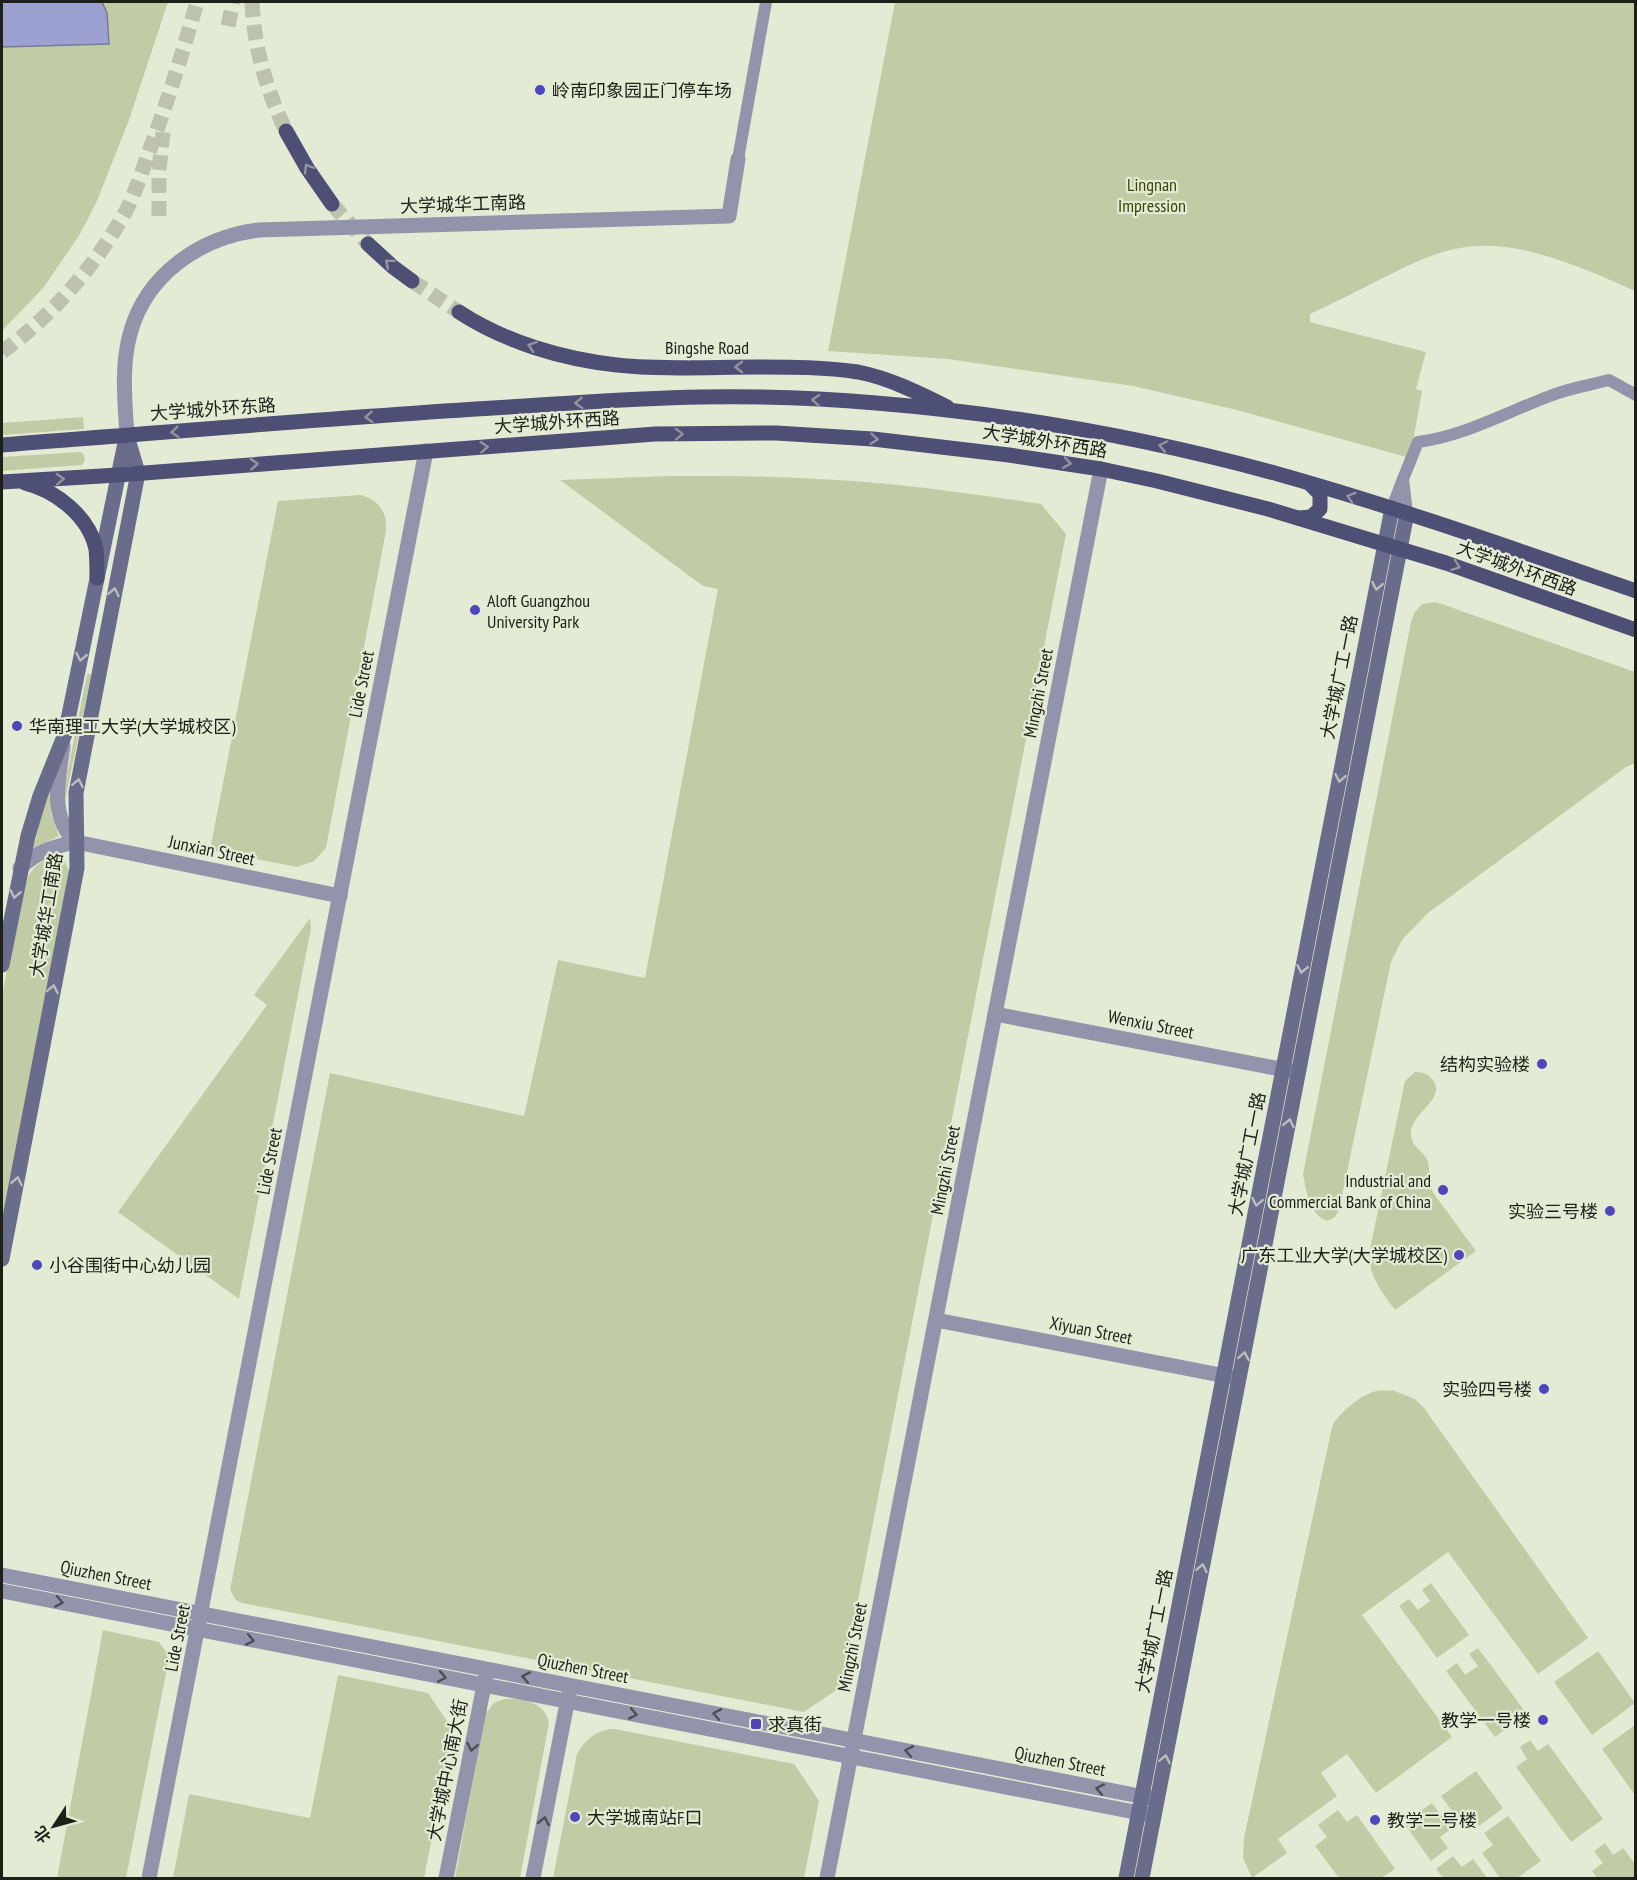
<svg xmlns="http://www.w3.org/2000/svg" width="1637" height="1880" viewBox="0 0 1637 1880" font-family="'PT Sans Narrow','Noto Sans SC',sans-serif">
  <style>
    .green { fill: #c1cca7 }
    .water { fill: #9da1d2; stroke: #777a9a; stroke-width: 1.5 }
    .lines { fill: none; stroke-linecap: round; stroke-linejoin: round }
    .primary-tunnel { stroke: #bcc2ae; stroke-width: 15; stroke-dasharray: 15 8; stroke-linecap: butt }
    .minor { stroke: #9194aa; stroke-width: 12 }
    .tertiary { stroke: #9194aa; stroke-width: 15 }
    .secondary { stroke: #696c8b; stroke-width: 15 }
    .primary { stroke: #4d4f75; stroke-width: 15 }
    .oneway { stroke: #9195a0 }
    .oneway2 { stroke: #b9bfba }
    .oneway3 { stroke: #4b4e52 }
    .poi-dot { fill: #4f46bd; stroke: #e4ebd4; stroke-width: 2 }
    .labels { text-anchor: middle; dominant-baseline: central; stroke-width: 4.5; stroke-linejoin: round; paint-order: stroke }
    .poi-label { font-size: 18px; fill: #1d2017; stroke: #e4ebd4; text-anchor: start }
    .park-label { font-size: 18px; fill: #394408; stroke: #e4ebd4 }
    .street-label { font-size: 18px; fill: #1d2017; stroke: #e4ebd4 }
  </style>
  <rect width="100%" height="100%" fill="#e4ebd4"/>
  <g class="green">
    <path d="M2,2H168L129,120L97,201L80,234L44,287L2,331Z"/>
    <path d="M895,2H1635V291C1585,269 1517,237 1460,248C1431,253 1405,267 1379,280C1356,292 1333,303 1310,314V322L1426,352L1416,389L1422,391L1410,458L1237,410L1133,386L948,359L828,351Z"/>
    <path d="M83,417L84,429L2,435V423Z"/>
    <path d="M79,452L83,453L85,460L82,465L2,471V457Z"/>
    <path d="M669,476C725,476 781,476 837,480C906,484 974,494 1041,504L1066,534L841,1687L804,1712L242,1603L236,1600L230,1590L330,1073L524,1116L558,960L645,978L718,589L703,586L560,480Z"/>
    <path d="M360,495C378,499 388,512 386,531L326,848L314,861L297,867L210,850L278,501Z"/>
    <path d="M1436,602L1635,672V763L1626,767L1428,913L1402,940L1391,962L1339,1210L1335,1217L1328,1221C1310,1216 1306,1191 1303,1174L1411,622L1414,613L1422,604Z"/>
    <path d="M89,673L91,676L65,801L62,799L87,674Z"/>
    <path d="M48,790H51V814L59,836L33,849Z"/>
    <path d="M56,855L65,861L69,871L2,1232V996L21,897C29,872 31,865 56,855Z"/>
    <path d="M310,918L311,928L239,1299L118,1212L267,1005L254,995Z"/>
    <path d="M1415,1072C1422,1072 1427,1073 1432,1079C1449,1099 1408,1113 1411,1136C1413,1149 1426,1152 1428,1162C1431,1176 1427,1180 1434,1194L1476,1251L1395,1310C1382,1292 1369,1277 1369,1254L1405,1081Z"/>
    <path d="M1392,1390L1415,1399L1424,1408L1588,1638L1538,1674L1448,1552L1362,1615L1452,1737L1376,1793L1347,1754L1321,1773L1337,1796L1278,1839L1287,1853L1252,1878L1243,1858L1244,1838L1332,1427C1337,1414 1363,1393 1377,1391C1381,1390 1387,1391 1392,1390Z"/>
    <path d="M1431,1583L1469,1635L1437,1658L1399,1606L1409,1599L1418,1610L1430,1601L1422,1590Z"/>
    <path d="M103,1630L159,1642L167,1653L168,1663L126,1878H57Z"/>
    <path d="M1478,1648L1527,1714L1495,1737L1446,1671L1457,1663L1465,1675L1478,1666L1469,1654Z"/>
    <path d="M1598,1651L1635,1703L1592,1735L1554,1682Z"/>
    <path d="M338,1675L428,1693L453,1730L424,1878H173L189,1794L310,1818Z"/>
    <path d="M504,1699C522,1698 545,1702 549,1723L520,1878H455L485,1714L494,1703Z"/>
    <path d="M1635,1725V1795L1602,1749Z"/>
    <path d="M615,1729L794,1764L819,1801L804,1878H553L577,1754C585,1739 598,1729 615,1729Z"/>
    <path d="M1530,1740L1538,1751L1548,1744L1603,1819L1571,1842L1516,1767L1527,1759L1520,1747Z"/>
    <path d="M1476,1771L1503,1808L1479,1826L1471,1814L1460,1822L1441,1796Z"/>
    <path d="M1432,1803L1451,1829L1440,1837L1448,1848L1431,1861L1404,1823Z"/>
    <path d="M1338,1810L1347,1822L1357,1815L1395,1869L1381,1878H1339L1315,1846L1327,1837L1318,1825Z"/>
    <path d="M1508,1816L1541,1861L1517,1878H1500L1482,1853L1493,1845L1484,1833Z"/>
    <path d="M1605,1843L1613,1855L1623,1848L1635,1864V1878H1597L1592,1871L1603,1863L1594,1851Z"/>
    <path d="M1453,1856L1462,1867L1473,1859L1487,1878H1443L1436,1869Z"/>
  </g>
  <path class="water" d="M2,2H102L107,13L109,44L2,47Z"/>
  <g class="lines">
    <g class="primary-tunnel">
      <path d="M252,2C254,47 266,89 286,131"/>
      <path d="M228,26L233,2"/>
      <path d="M332,204L368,244"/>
      <path d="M159,216V170L163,132"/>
      <path d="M412,281L459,312"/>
      <path d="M2,352C53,315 97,264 127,209C136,190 143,169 150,149C168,101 183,51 197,2"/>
    </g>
    <g class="minor">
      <path d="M738,159L766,2"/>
      <path d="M1403,479L1418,442C1464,436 1507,412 1550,396C1569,388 1590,385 1609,380L1636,395"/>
      <path d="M1392,508L1403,479L1407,513"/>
    </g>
    <g class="tertiary">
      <path d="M127,436C125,402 121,367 130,334C146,274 201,237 259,230L729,216L738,159"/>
      <path d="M63,746C59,778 48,816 76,842"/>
      <path d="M20,868C36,852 55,846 76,842L340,896"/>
      <path d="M995,1014L1296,1072"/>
      <path d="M936,1320L1236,1378"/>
      <path d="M2,1575L1155,1799"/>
      <path d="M2,1591L1150,1815"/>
      <path d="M149,1878L426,451"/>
      <path d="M446,1878L486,1675"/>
      <path d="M533,1878L569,1693"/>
      <path d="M827,1878L1101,469"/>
    </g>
    <g class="secondary">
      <path d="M2,965L28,836L40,796L65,734L126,438"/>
      <path d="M2,1259L77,868L76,793L138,473L127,436"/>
      <path d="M1126,1878L1392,508"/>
      <path d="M1142,1878L1407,513"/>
    </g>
    <g class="primary">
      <path d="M286,131L307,168L332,204"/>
      <path d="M368,244L393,267L412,281"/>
      <path d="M459,312C505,342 562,359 617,365C663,370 712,367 758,367C791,367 825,367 858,372C889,378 919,393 947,407"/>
      <path d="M2,445C171,432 340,417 509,407C573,403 637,398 701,397C759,396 818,398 876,403C1012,414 1147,438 1278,474C1399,508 1517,550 1636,591"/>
      <path d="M2,482L118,475L655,434L776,433L873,439L1009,455L1101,469L1157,481L1268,509L1446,563L1636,630"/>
      <path d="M25,483C57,491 89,517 96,549C97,559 97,569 97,578"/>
      <path d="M1299,518L1311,517L1320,509V494L1310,484"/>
    </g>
  </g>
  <defs><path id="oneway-chevron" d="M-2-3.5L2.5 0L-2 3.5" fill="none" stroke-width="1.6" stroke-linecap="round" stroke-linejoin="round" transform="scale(1.5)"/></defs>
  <g class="oneway">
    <use href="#oneway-chevron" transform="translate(308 168) rotate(-122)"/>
    <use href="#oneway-chevron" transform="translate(389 263) rotate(-140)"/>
    <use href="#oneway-chevron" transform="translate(532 346) rotate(-161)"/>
    <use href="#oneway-chevron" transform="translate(739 367) rotate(-180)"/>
    <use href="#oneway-chevron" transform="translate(816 400) rotate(-177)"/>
    <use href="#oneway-chevron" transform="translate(579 403) rotate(177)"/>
    <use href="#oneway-chevron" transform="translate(369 417) rotate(175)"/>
    <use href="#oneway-chevron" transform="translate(175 432) rotate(175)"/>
    <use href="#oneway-chevron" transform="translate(679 434) rotate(-2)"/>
    <use href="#oneway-chevron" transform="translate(874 439) rotate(5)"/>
    <use href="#oneway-chevron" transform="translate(1163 446) rotate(-168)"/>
    <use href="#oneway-chevron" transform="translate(484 447) rotate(-4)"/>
    <use href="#oneway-chevron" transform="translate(1067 463) rotate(9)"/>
    <use href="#oneway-chevron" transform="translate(254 464) rotate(-4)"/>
    <use href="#oneway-chevron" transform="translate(60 479) rotate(-3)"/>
    <use href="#oneway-chevron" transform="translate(1351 497) rotate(-163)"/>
    <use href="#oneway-chevron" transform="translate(1456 566) rotate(20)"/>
  </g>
  <g class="oneway2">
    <use href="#oneway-chevron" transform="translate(1377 586) rotate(101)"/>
    <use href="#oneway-chevron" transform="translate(114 592) rotate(-79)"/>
    <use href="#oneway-chevron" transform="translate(81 657) rotate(101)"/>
    <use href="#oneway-chevron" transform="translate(1340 778) rotate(101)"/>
    <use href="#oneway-chevron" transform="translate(78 783) rotate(-79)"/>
    <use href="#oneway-chevron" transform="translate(15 894) rotate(101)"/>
    <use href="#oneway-chevron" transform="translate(1302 969) rotate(101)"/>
    <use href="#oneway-chevron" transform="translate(53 989) rotate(-79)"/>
    <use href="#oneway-chevron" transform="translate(1289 1123) rotate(-79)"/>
    <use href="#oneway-chevron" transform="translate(17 1181) rotate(-79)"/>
    <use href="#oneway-chevron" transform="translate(1257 1202) rotate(101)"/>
    <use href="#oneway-chevron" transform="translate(1244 1356) rotate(-79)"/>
    <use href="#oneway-chevron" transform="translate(1202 1568) rotate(-79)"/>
    <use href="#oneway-chevron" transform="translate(1165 1759) rotate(-79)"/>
  </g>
  <g class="oneway3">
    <use href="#oneway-chevron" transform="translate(59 1602) rotate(11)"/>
    <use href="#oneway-chevron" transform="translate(250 1640) rotate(11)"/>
    <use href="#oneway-chevron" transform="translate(442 1677) rotate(11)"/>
    <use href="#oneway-chevron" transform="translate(526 1677) rotate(-169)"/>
    <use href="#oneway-chevron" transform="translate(633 1714) rotate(11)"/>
    <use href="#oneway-chevron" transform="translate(717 1714) rotate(-169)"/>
    <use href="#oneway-chevron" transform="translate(472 1747) rotate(101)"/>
    <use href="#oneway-chevron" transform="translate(909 1751) rotate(-169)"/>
    <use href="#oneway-chevron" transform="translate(1100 1789) rotate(-169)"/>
    <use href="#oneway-chevron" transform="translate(544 1821) rotate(-79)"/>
  </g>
  <g class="poi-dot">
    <circle cx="540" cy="90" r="6"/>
    <circle cx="475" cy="610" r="6"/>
    <circle cx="17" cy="726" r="6"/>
    <circle cx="1542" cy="1064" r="6"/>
    <circle cx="1443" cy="1190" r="6"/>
    <circle cx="1610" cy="1211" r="6"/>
    <circle cx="1459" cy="1255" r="6"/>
    <circle cx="37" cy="1265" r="6"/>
    <circle cx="1544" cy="1389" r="6"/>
    <circle cx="1543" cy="1720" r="6"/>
    <rect x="750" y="1718" width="12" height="12" rx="3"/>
    <circle cx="575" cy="1817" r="6"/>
    <circle cx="1375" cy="1820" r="6"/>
  </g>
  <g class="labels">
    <g class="poi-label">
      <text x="552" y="90">岭南印象园正门停车场</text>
      <text x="487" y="600">Aloft Guangzhou<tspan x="487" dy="21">University Park</tspan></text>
      <text x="29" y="726">华南理工大学(大学城校区)</text>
      <text x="1530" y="1064" text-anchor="end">结构实验楼</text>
      <text x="1431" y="1180" text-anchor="end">Industrial and<tspan x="1431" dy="21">Commercial Bank of China</tspan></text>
      <text x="1598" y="1211" text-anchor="end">实验三号楼</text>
      <text x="1447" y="1255" text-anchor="end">广东工业大学(大学城校区)</text>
      <text x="49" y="1265">小谷围街中心幼儿园</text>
      <text x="1532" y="1389" text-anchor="end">实验四号楼</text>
      <text x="1531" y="1720" text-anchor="end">教学一号楼</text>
      <text x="768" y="1724">求真街</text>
      <text x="587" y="1817">大学城南站F口</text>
      <text x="1387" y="1820">教学二号楼</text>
    </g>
    <g class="park-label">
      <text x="1152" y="184">Lingnan<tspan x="1152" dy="21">Impression</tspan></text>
    </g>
    <g class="street-label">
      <text transform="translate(463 204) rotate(-2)">大学城华工南路</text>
      <text x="707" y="347">Bingshe Road</text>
      <text transform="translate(213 409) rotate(-4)">大学城外环东路</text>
      <text transform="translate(557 422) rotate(-4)">大学城外环西路</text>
      <text transform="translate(1045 441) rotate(9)">大学城外环西路</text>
      <text transform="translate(1517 568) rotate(20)">大学城外环西路</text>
      <text transform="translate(1339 677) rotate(-79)">大学城广工一路</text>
      <text transform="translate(361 684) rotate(-79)">Lide Street</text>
      <text transform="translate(1038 693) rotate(-79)">Mingzhi Street</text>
      <text transform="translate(212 850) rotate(12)">Junxian Street</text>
      <text transform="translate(46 915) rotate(-81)">大学城华工南路</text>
      <text transform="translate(1151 1024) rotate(11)">Wenxiu Street</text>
      <text transform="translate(1247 1154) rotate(-79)">大学城广工一路</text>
      <text transform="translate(269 1161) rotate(-79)">Lide Street</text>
      <text transform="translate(945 1170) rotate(-79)">Mingzhi Street</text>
      <text transform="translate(1091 1330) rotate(11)">Xiyuan Street</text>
      <text transform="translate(106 1575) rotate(11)">Qiuzhen Street</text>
      <text transform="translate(1154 1631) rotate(-79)">大学城广工一路</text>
      <text transform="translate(177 1638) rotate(-79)">Lide Street</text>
      <text transform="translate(852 1647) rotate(-79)">Mingzhi Street</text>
      <text transform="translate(583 1668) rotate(11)">Qiuzhen Street</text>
      <text transform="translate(1060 1761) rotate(11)">Qiuzhen Street</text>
      <text transform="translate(447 1770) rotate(-79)">大学城中心南大街</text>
    </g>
  </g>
  <rect width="1637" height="1880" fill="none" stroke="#1d2017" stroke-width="6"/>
  <g transform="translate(54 1826) rotate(234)" stroke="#e4ebd4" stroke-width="4.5" paint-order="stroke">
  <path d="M0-4.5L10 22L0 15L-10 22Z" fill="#1d2017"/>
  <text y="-9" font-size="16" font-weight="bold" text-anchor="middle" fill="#1d2017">北</text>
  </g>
</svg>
